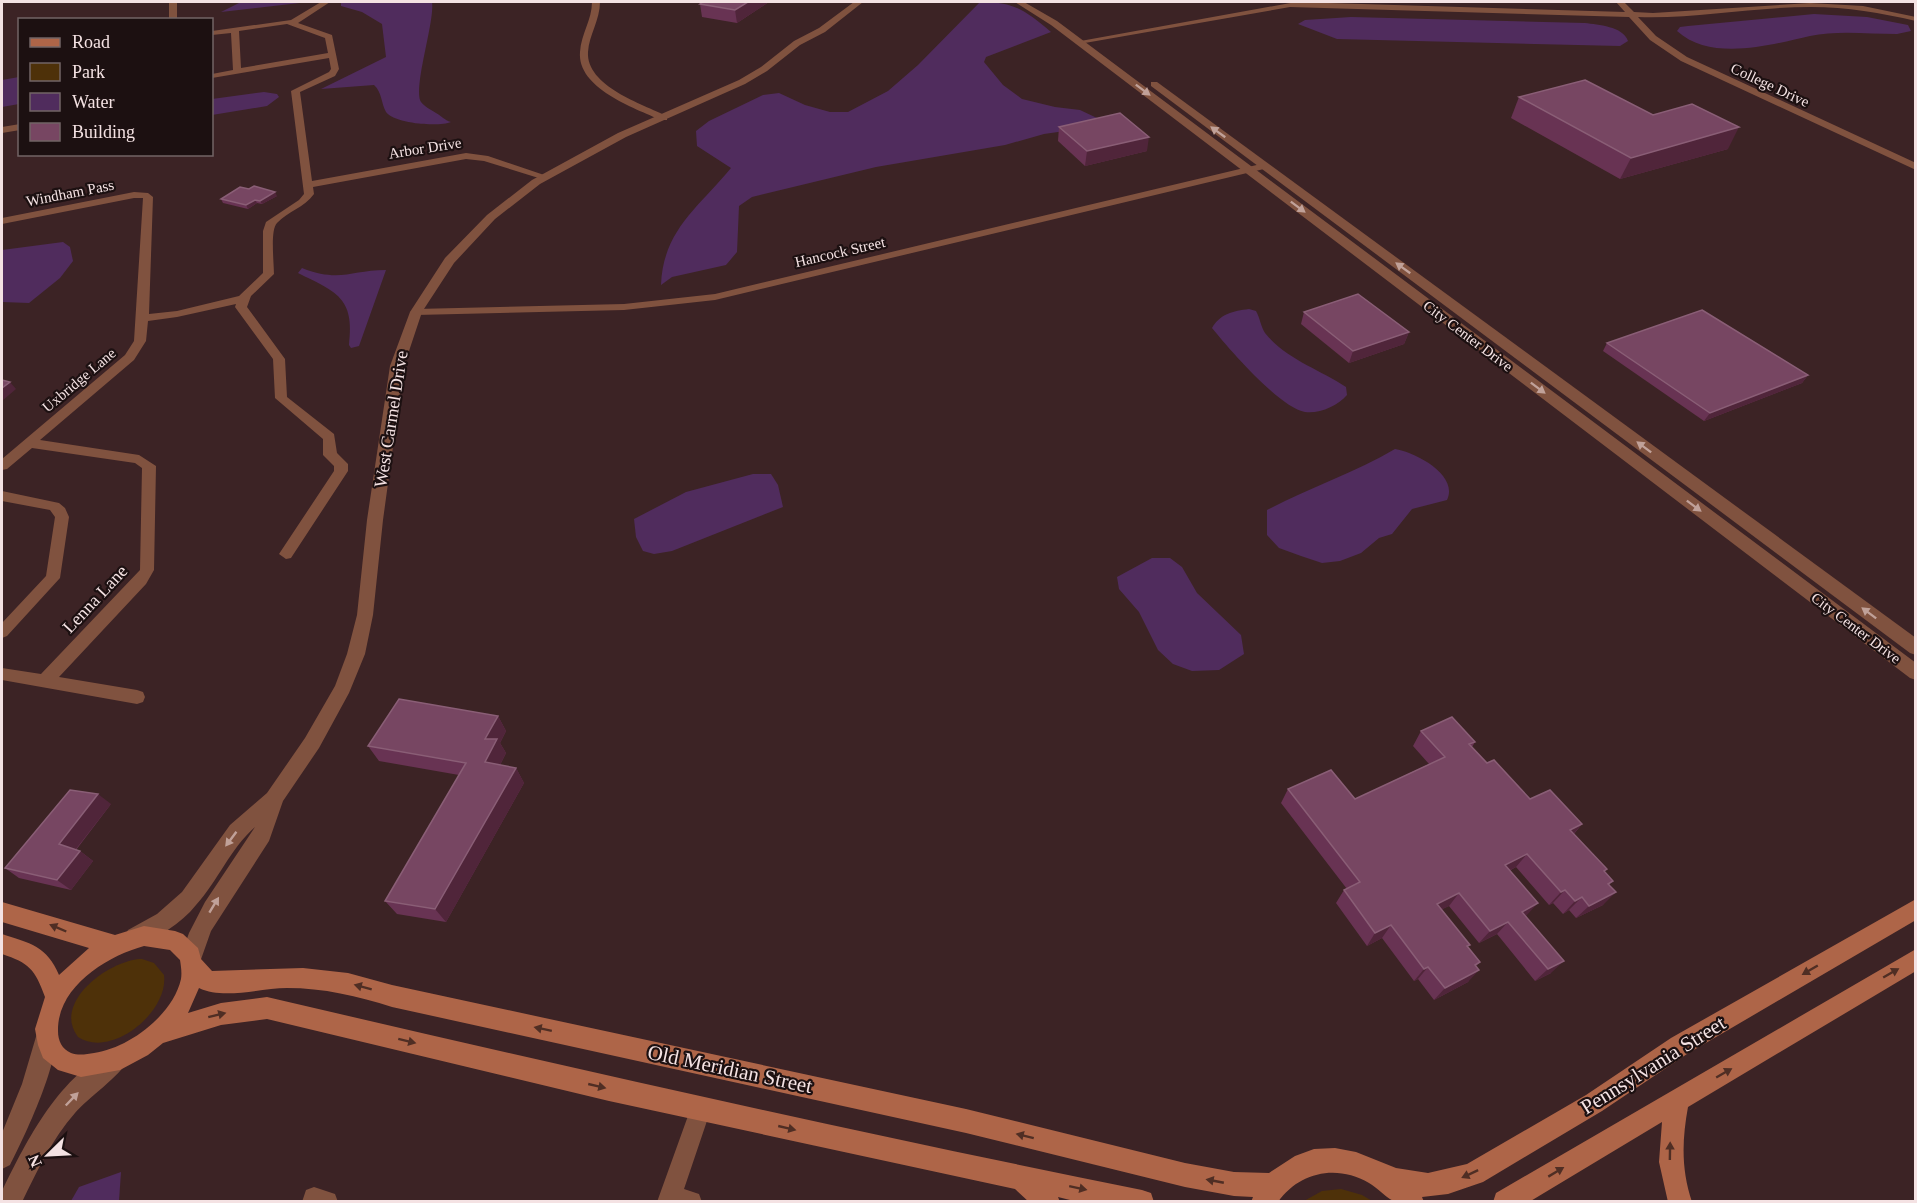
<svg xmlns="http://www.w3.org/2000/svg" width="1917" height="1203" viewBox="0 0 1917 1203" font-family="'Times New Roman',serif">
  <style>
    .green { fill: #4e3109 }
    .water { fill: #502c5d }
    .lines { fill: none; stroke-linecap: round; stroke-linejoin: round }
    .minor { fill: #80523f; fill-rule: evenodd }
    .tertiary { fill: #80523f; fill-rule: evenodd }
    .secondary { fill: #ae6548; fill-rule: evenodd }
    .wall { fill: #683353 }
    .shaded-wall { fill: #50253a }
    .building { fill: #774662; stroke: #8a5e76; stroke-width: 1.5 }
    .oneway { fill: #c0a199 }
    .oneway2 { fill: #4f2e24 }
    .labels { text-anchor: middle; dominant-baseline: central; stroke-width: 4.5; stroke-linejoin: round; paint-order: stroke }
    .far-street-label { font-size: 15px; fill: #f4e2e3; stroke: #1c1011 }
    .street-label { font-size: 18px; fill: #f4e2e3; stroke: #1c1011 }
    .near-street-label { font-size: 21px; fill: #f4e2e3; stroke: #1c1011 }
  </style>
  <rect width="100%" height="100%" fill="#3c2325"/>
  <g class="green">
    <path d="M142,959L154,963L164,975C169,1012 111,1059 78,1037C51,1002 111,959 142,959Z"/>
    <path d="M1341,1189L1362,1195L1372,1201H1304L1322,1191Z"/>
  </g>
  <g class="water">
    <path d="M241,2H308L221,12Z"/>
    <path d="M346,2H432C435,22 413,86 421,102C424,106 431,110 436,113C442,116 444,120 451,122C439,127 395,124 386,112C381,103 382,92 374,85L321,89L386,57L382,24L362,12L341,6V3Z"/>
    <path d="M980,2C1013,1 1026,11 1051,32L986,57L984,62L1003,85L1022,99L1055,107L1080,110L1097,118L1079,129L1044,134L1005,145L876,167L752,197L739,206L737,252L726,265L672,277L661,285C663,230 699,207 731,168L697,146L696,131L709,121L763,95L779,93L805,105L830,112H848L888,91L918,65Z"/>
    <path d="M1814,14L1867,17L1908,25L1911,31L1897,34C1869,34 1837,30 1810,36C1771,45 1711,62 1677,31L1680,27L1688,26Z"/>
    <path d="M1351,17L1585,23C1598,25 1623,26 1628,41L1620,46L1337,39L1298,24L1305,20Z"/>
    <path d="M19,77V104L2,107V80Z"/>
    <path d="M264,92L277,94L279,97L267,106L212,115V99Z"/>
    <path d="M63,242L70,247L73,261L60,278L29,303L2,302V250Z"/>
    <path d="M302,268C340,283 351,270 386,270L359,346L351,348L349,345C355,297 336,292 298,273Z"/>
    <path d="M1249,309L1256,311C1260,318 1261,327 1265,333C1286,359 1319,369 1346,387L1347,395C1338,406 1319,414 1305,412C1279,407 1229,349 1212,328C1220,314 1233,311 1249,309Z"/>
    <path d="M1395,449C1415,452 1459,475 1447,500L1412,509L1392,534L1379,538L1361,553L1340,561L1322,563L1301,556L1279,548L1267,535V510C1309,488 1354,473 1395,449Z"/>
    <path d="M753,474H771L778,485L783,507L672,551L654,554L643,551L636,537L634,519L686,492Z"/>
    <path d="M1152,558H1170L1182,567L1197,593L1241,635L1244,654L1219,670L1192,671L1173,664L1158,650L1139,612L1119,589L1117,577Z"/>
    <path d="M121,1172L119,1201H71L79,1187Z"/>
  </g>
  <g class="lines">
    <g class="minor">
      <rect x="169" y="2" width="8" height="18"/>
      <path d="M321,2H330L298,23L332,35L339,69L335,76L300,92L312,181L466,153L488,156L550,177L545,180L484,161L466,159L313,187L314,194C304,208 288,211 277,223C270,230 274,263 274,274L251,296L247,307L285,359L287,397L334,434L337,453L348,464V471L291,558L286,559L279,554L334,471V466L323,455V439L275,398L273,359L235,307L236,304L177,317L148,321L146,341L134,360L40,440L139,455L156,466L154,570L146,584L59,677L137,690L143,692L145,697L143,702L137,704L2,680V668L41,674L140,570L142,468L135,463L32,448L7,469L2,470V459L125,355L134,341L143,198H134L2,224V218L134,192L148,193L153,197L149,314L177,311L239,296L263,273V231L266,222L299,200L304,194L291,91L329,72L331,69L329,58L212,78V74L233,70L231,33L212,35V31L291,20ZM287,24L325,38L328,53L241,68L239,31Z"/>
      <path d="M592,2H600C600,20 589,35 588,52C586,86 642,104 667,116V120H661C634,108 577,88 580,52C581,34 592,20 592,2Z"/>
      <path d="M1296,2L1625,12L1616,2H1624L1634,12L1653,13L1810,3L1863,6L1916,17V21C1881,13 1847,7 1811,7C1753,7 1696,19 1638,17L1656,36L1687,57L1916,163V170L1681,61L1650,40L1629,17L1290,7L1079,44L1075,42Z"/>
      <path d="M20,124V130L2,133V127Z"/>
      <path d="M1265,163L1268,164V168L715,300L624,310L416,315L410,312L416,309L624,304L715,294Z"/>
      <path d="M2,491L59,503L65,508L69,517L60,578L7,636L2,638V623L46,576L55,517L50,510L2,501Z"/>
      <path d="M700,1098L707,1102L711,1109L684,1189L699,1194L702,1202H657L693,1102Z"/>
      <path d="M314,1187L335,1194L338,1202H302L306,1190Z"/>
    </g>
    <g class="tertiary">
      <path d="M854,2H863L825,32L800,45L767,71L745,84L626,137L540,184L495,219L454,263L422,312L404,366L383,520L373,615L365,654L349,693L319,748L283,801L269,841L211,931L199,965L191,968L183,965L180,958L189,933L205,902L255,827C230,849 218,881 196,905C181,924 157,938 135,947L128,944L124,937L128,930L157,914L182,892L230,825L267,793L305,738L335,686L347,654L357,615L367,520L390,366L410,312L445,258L487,215L532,180L618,133L739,80L761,67L794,41L819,28Z"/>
      <path d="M1015,2H1024L1057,21L1916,663V680L1910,678L1051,25Z"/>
      <path d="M1151,82H1157L1916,638V655L1910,653L1151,86Z"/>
      <path d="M46,1027L54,1030C64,1054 23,1140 10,1165L2,1169V1133L22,1084L38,1030Z"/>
      <path d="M116,1050L124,1053L127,1061C122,1074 87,1099 75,1113C52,1139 37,1171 22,1202H2V1191C27,1140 60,1073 116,1050Z"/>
    </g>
    <g class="secondary">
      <path d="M1916,899V920L1687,1054L1602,1111L1483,1182L1448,1194L1422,1197L1424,1202C1415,1202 1404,1203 1396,1202C1388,1200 1377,1187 1369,1183C1337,1164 1299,1172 1278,1202H1251L1253,1197L1234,1196L1185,1187L966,1133L392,1007C358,996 323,988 287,988C260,988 224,1000 199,988L188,1013L221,1003L267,997C558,1065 849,1131 1142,1190L1151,1193L1154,1202H1078L1058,1197L1060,1202H1029L1015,1189L609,1101L267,1019L221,1025L163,1043L148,1055L120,1070L81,1077L58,1070L43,1058L38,1045L35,1029L45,997C35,969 29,963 2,954V934C30,943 47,946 59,975L89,948L2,922V902L115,935L144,926L175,931L183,934L198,948L201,959L212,971L303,968L348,973L392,985L966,1109L1185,1163L1234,1172L1269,1173L1295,1156L1314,1149L1335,1148L1356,1152L1396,1168L1428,1173L1467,1164L1586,1095L1671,1038ZM144,946L170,950L180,960C181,966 182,973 181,979C173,1015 129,1048 94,1053C87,1054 79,1056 71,1053C62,1049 58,1041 58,1031C57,987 107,956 144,946Z"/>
      <path d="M1916,949V971L1688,1107C1682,1140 1681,1169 1692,1202H1668L1659,1162L1662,1122L1529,1202H1493L1496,1193Z"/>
    </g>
  </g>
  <g class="wall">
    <path d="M703,2H769L737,23L702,17L700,4Z"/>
    <path d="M1519,97L1653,115L1728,149L1620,179L1511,118Z"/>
    <path d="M1059,127L1147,151L1085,166L1058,141Z"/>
    <path d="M277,196L262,204L257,203L248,209L223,203L221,199Z"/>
    <path d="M1304,312L1409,332L1404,344L1349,363L1301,324Z"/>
    <path d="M1607,343L1808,375L1802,383L1704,421L1603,351Z"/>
    <path d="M498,716L506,731L500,743L506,753L500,765L516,768L524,783L446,922L397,914L385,901L459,775L379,761L368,746Z"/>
    <path d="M1421,731L1475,742L1472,747L1487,763L1530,799L1582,824L1574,834L1605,872L1610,885L1603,905L1576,918L1569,910L1563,914L1553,903L1549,905L1516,867L1509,871L1526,916L1551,973L1535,981L1497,934L1479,943L1449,906L1442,909L1468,947L1480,962L1476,966L1468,982L1434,1000L1418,979L1414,981L1382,938L1367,946L1336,903L1344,890L1347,889L1281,803L1288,789L1355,799L1429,764L1413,746Z"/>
    <path d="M111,804L76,850L80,851L93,861L71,890L19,878L5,868Z"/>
  </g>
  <g class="shaded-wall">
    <path d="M748,2H769L737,23L735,10Z"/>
    <path d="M1739,127L1728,149L1620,179L1631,158Z"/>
    <path d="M1149,137L1147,151L1085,166L1087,151Z"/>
    <path d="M275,192L277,196L262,204L260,201Z"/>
    <path d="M255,200L257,203L248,209L246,205Z"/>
    <path d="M1409,332L1404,344L1349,363L1353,351Z"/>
    <path d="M1808,375L1802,383L1704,421L1710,413Z"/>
    <path d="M10,382L16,389L2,401V388Z"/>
    <path d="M498,716L506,731L500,743L506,753L494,777L485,762V739Z"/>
    <path d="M516,768L524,783L446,922L435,909Z"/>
    <path d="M98,794L111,804L72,854L59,844Z"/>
    <path d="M1582,824L1570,838V830Z"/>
    <path d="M80,851L93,861L71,890L57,880Z"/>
    <path d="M1527,854L1516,867L1494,878L1505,865Z"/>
    <path d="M1565,890L1553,903L1549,905L1561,892Z"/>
    <path d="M1616,892L1603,905L1576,918L1589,906Z"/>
    <path d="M1459,893L1449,906L1427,917L1437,904Z"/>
    <path d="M1582,897L1569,910L1563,914L1575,901Z"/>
    <path d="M1538,903L1526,916L1510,925L1522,912Z"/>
    <path d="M1508,922L1497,934L1479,943L1490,931Z"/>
    <path d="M1391,925L1382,938L1367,946L1375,933Z"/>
    <path d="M1564,961L1551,973L1535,981L1548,969Z"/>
    <path d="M1428,967L1418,979L1414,981L1424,969Z"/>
    <path d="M1479,970L1468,982L1434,1000L1445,988Z"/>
  </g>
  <g class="building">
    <path d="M703,2H748L735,10L700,4Z"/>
    <path d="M1585,80L1653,115L1692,104L1739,127L1631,158L1519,97Z"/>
    <path d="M1120,113L1149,137L1087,151L1059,127Z"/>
    <path d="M254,186L275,192L260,201L255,200L246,205L221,199L240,187L249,189Z"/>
    <path d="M1358,294L1409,332L1353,351L1304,312Z"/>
    <path d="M1702,310L1808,375L1710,413L1607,343Z"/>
    <path d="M2,380L10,382L2,388Z"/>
    <path d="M399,699L498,716L485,739H497L485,762L516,768L435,909L385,901L466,763L368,746Z"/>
    <path d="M1452,717L1475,742L1469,744L1487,763L1494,760L1530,799L1550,790L1582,824L1570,830L1607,869L1604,871L1613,881L1608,884L1616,892L1589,906L1582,897L1575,901L1565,890L1561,892L1527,854L1505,865L1538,903L1522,912L1564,961L1548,969L1508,922L1490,931L1459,893L1437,904L1470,945L1467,946L1480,962L1475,965L1479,970L1445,988L1428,967L1424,969L1391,925L1375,933L1344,890L1360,882L1288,789L1331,770L1355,799L1445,757L1421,731Z"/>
    <path d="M70,790L98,794L59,844L80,851L57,880L5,868Z"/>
  </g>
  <defs><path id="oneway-solid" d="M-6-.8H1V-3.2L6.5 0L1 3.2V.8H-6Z" transform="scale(1.5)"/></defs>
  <g class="oneway">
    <use href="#oneway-solid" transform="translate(1143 90) rotate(37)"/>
    <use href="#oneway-solid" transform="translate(1218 132) rotate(-144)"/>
    <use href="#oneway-solid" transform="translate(1298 207) rotate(37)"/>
    <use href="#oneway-solid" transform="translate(1403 268) rotate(-144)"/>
    <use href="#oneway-solid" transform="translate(1538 388) rotate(37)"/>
    <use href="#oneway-solid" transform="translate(1644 447) rotate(-143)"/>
    <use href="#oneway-solid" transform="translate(1694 506) rotate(37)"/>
    <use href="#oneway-solid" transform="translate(1869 613) rotate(-143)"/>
    <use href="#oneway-solid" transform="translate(231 839) rotate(127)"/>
    <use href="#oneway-solid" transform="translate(214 905) rotate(-59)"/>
    <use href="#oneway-solid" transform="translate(72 1099) rotate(-46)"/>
  </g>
  <g class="oneway2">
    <use href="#oneway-solid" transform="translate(58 928) rotate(-157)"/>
    <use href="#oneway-solid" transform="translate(1810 970) rotate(150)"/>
    <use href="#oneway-solid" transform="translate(1891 973) rotate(-30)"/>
    <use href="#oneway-solid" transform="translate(363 987) rotate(-165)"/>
    <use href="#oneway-solid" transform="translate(217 1015) rotate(-14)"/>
    <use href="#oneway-solid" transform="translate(543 1029) rotate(-168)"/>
    <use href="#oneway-solid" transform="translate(407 1041) rotate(14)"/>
    <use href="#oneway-solid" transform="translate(1724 1073) rotate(-30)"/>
    <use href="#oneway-solid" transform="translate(597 1086) rotate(13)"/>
    <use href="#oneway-solid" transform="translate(787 1128) rotate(13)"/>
    <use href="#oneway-solid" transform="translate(1025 1136) rotate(-166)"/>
    <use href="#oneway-solid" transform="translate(1670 1151) rotate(-89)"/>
    <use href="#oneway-solid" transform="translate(1556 1172) rotate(-31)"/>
    <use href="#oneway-solid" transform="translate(1470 1174) rotate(155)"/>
    <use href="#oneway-solid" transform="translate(1215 1181) rotate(-169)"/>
    <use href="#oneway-solid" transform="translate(1078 1188) rotate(12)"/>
  </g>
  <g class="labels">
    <g class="far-street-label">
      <text transform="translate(1770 85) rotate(25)">College Drive</text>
      <text transform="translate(425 148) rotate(-9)">Arbor Drive</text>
      <text transform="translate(70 193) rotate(-11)">Windham Pass</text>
      <text transform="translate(840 252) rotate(-13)">Hancock Street</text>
      <text transform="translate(1468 336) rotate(37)">City Center Drive</text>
      <text transform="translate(79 380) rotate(-40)">Uxbridge Lane</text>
      <text transform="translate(1856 628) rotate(37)">City Center Drive</text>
    </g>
    <g class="street-label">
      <text transform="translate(391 419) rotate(-81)">West Carmel Drive</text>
      <text transform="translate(95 599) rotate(-47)">Lenna Lane</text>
    </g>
    <g class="near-street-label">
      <text transform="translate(1653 1065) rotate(-32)">Pennsylvania Street</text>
      <text transform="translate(730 1069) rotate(12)">Old Meridian Street</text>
    </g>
  </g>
  <rect width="1917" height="1203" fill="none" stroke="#f4e2e3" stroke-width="6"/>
  <rect x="18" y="18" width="195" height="138" fill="#1c1011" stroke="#726465" stroke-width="1.5"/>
  <rect x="30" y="38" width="30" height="9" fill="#ae6548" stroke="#726465" stroke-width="1.5"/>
  <text x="72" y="48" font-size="18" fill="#f4e2e3">Road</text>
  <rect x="30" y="63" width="30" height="18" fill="#4e3109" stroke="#726465" stroke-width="1.5"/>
  <text x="72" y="78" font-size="18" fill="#f4e2e3">Park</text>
  <rect x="30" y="93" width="30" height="18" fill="#502c5d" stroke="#726465" stroke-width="1.5"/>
  <text x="72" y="108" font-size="18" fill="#f4e2e3">Water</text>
  <rect x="30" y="123" width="30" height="18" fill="#774662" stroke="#726465" stroke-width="1.5"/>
  <text x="72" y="138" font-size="18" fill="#f4e2e3">Building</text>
  <g transform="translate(48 1155) rotate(246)" stroke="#1c1011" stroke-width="4.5" paint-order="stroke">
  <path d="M0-4.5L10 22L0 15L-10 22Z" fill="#f4e2e3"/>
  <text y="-9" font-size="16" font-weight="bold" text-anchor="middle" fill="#f4e2e3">N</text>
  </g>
</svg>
